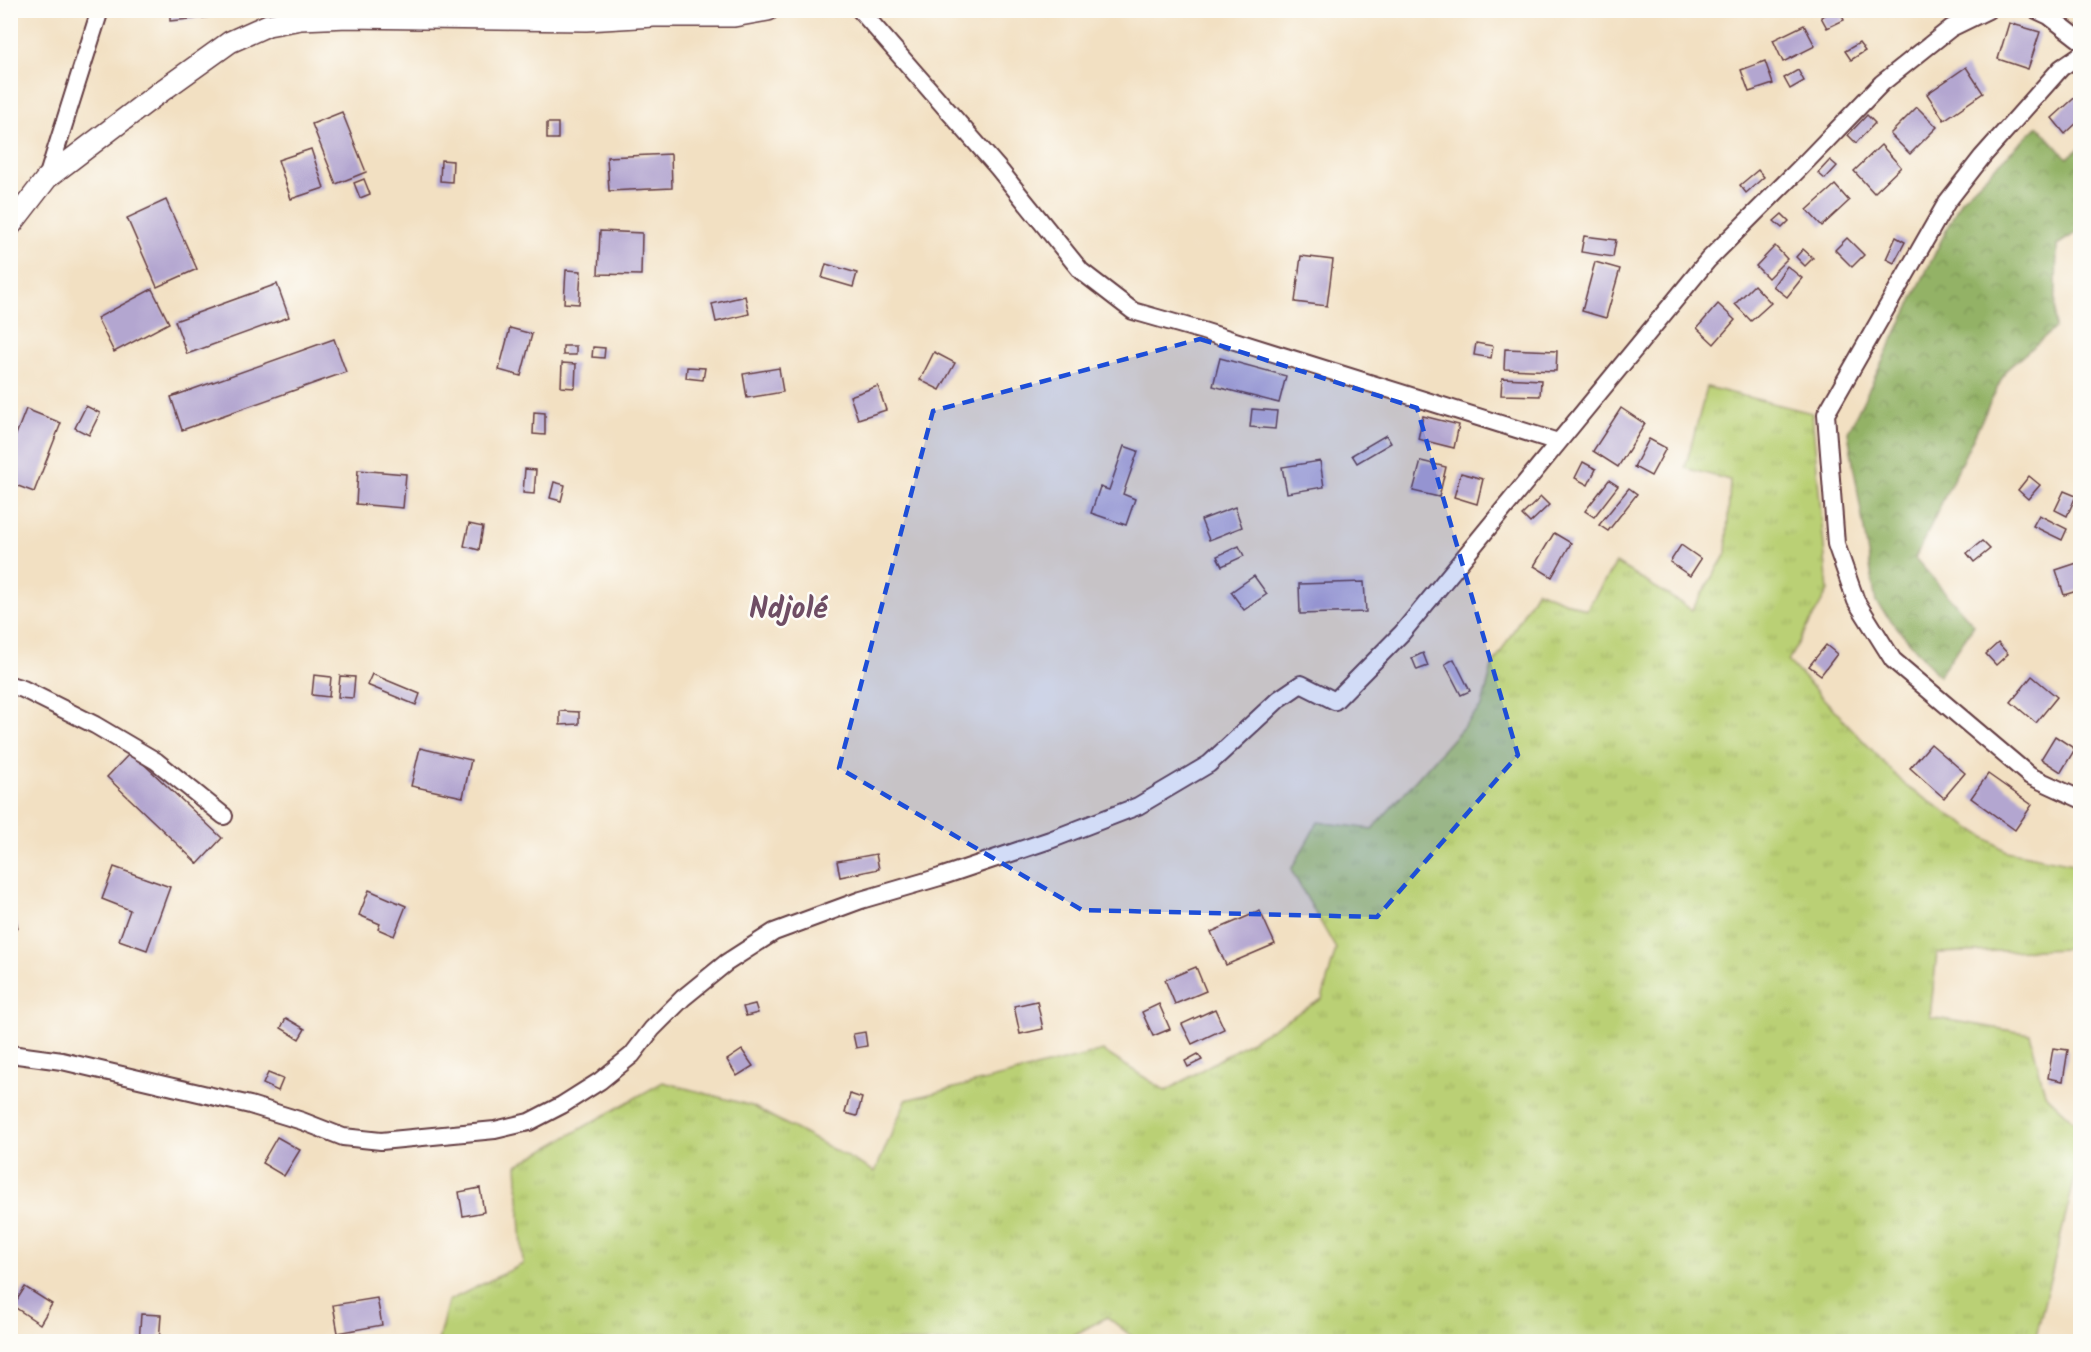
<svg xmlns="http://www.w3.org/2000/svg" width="2091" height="1352" viewBox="0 0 2091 1352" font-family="Kalam,sans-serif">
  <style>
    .grass { fill: url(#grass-tufts); stroke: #827850; stroke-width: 1.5 }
    .forest { fill: url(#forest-crowns); stroke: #6e6848; stroke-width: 1.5 }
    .building { fill: #b3a6d0 }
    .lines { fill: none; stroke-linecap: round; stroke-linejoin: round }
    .minor-casing { stroke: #633c42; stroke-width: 20 }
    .tertiary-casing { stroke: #633c42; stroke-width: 24 }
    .minor { stroke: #fff; stroke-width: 16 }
    .tertiary { stroke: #fff; stroke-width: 21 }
    .marked { fill: #1d4ed8; fill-opacity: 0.2; stroke: #1d4ed8; stroke-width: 4.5; stroke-dasharray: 12 8; stroke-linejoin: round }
    .labels { text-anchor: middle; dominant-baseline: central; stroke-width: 5; stroke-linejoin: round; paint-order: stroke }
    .town-label { font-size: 30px; font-weight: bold; fill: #6f4e65; stroke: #fdfcf7 }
  </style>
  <defs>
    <pattern id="grass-tufts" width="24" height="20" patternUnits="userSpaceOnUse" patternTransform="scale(1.5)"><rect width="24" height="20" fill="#bad074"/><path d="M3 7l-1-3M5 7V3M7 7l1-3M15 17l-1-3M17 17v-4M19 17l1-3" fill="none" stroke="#a1b265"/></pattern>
    <pattern id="forest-crowns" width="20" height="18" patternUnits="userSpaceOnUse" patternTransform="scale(1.5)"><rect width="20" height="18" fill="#93b266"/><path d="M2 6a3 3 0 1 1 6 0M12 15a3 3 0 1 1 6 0" fill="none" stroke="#7a9054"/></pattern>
  </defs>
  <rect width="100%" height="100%" fill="#fdfcf7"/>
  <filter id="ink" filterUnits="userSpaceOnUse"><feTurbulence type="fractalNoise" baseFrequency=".0167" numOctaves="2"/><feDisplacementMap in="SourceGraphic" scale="12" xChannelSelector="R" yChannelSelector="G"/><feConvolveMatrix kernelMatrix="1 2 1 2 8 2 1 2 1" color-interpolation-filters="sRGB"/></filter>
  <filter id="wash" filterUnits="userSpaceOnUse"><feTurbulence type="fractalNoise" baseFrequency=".008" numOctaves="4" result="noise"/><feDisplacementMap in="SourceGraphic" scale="24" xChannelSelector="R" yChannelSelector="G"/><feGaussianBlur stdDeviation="1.35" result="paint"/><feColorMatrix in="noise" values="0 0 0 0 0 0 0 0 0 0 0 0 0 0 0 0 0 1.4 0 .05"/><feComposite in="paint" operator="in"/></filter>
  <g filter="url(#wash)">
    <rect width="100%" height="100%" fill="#f2e0c2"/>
    <path class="grass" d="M1707,387L1812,413L1828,591L1788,661L1907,787L2006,851L2079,865L2069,949L1937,953L1930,1017L2030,1034L2045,1094L2080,1127V1158L2036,1336L2052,1341L1139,1342L1107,1317L1061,1342L438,1341L448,1301L523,1264L517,1165L663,1082L752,1106L875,1172L906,1100L1103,1051L1166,1091L1322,999L1336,949L1291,870L1318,822L1372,829L1482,706L1492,667L1537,590L1586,610L1616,563L1692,610L1726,554L1730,480L1685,468Z"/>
    <path class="forest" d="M2038,126L2067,158L2080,148V230L2057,245L2055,328L2006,370L1915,558L1974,625L1939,676L1876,603L1848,432L1961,200Z"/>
    <g id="blocks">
      <g class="building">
        <path d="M170,10H210V17L170,21Z"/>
        <path d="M1835,10H1839L1844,20L1827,28L1821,17Z"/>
        <path d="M2009,23L2040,32L2028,69L1998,59Z"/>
        <path d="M1804,25L1815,46L1783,62L1773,40Z"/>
        <path d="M1859,43L1865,51L1851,60L1845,51Z"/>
        <path d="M1765,61L1773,84L1749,92L1741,70Z"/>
        <path d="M1966,67L1983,93L1944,120L1927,94Z"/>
        <path d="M1798,70L1804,81L1790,89L1784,78Z"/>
        <path d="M2080,93V120L2065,134L2052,118Z"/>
        <path d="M1917,107L1937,127L1910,154L1890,134Z"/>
        <path d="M342,112L366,172L336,184L312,124Z"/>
        <path d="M1867,115L1875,123L1856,143L1848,135Z"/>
        <rect x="547" y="123" width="11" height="16"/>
        <path d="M1881,145L1901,167L1874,193L1854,171Z"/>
        <path d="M311,149L324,188L291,199L278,160Z"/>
        <path d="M671,154L672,188L609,191L607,157Z"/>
        <path d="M441,160L453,161L452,182L440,181Z"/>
        <path d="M1830,160L1837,166L1825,179L1818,173Z"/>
        <path d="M1758,170L1764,177L1746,193L1740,185Z"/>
        <path d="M364,179L370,194L360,198L354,183Z"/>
        <path d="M1835,185L1849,201L1822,226L1807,210Z"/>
        <path d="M166,200L197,269L157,287L127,218Z"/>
        <path d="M1782,214L1789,221L1782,228L1774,221Z"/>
        <path d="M600,231L642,233L641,275L598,274Z"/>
        <path d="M1584,236L1616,240L1613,257L1581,252Z"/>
        <path d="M1896,237L1905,242L1894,263L1886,259Z"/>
        <path d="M1847,238L1864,255L1852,267L1835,250Z"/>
        <path d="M1775,246L1787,259L1768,278L1756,266Z"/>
        <path d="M1803,249L1813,258L1805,266L1796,257Z"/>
        <path d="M1301,256L1333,260L1327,306L1295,302Z"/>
        <path d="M1595,262L1620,269L1606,318L1582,311Z"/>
        <path d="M826,264L857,273L853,287L822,278Z"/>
        <path d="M1787,266L1802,278L1787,297L1773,286Z"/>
        <path d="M566,270L581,271L579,304L564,303Z"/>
        <path d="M277,284L289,317L187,354L175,321Z"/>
        <path d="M1754,285L1771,303L1751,321L1735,304Z"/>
        <path d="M152,289L169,323L114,352L97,318Z"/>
        <path d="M745,296L749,314L716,322L712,304Z"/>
        <path d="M1718,304L1735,320L1714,344L1697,328Z"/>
        <path d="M510,328L532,334L521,376L499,370Z"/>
        <path d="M334,339L346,372L182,430L171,397Z"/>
        <path d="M1476,343L1493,346L1491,358L1474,355Z"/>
        <rect x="563" y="346" width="13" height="9"/>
        <path d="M593,347L605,348L604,358L592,357Z"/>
        <path d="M1505,349L1557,351L1556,371L1504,369Z"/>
        <path d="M934,352L955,363L940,390L920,380Z"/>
        <path d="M1220,358L1286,376L1279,403L1213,386Z"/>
        <path d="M562,363L576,364L575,388L561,387Z"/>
        <path d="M687,367L705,368L703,380L686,378Z"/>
        <path d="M779,368L783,392L747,398L743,374Z"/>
        <path d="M1502,378L1541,380L1540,396L1501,395Z"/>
        <path d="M878,386L886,410L858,419L850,396Z"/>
        <path d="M86,406L100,413L89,435L75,428Z"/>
        <path d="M1621,408L1645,424L1618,467L1593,451Z"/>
        <path d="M26,409L61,423L34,492L10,483V450Z"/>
        <path d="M1252,409L1277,411L1275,429L1250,427Z"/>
        <path d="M534,412L545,413V435L533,434Z"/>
        <path d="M1423,416L1459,425L1454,448L1418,439Z"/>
        <path d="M1386,435L1391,443L1357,463L1352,455Z"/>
        <path d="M1649,439L1666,448L1651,476L1634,467Z"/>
        <path d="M1124,446L1138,451L1123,494L1135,499L1126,525L1091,513L1100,487L1109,490Z"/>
        <path d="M1320,461L1324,487L1287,493L1282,467Z"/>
        <path d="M1421,461L1446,467L1439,497L1413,491Z"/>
        <path d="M1583,462L1596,469L1588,485L1575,478Z"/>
        <path d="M525,469L536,470L534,494L523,493Z"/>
        <path d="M358,470L406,474L403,508L356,504Z"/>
        <path d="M1461,473L1483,479L1477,504L1454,497Z"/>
        <path d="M2029,476L2040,485L2028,499L2018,490Z"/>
        <path d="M1609,480L1618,486L1594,517L1585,511Z"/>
        <path d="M554,482L565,485L561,501L550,498Z"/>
        <path d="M1629,488L1637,494L1608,531L1599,525Z"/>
        <path d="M2064,491L2076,496L2067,516L2055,510Z"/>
        <path d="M1541,497L1549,505L1530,523L1522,515Z"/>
        <path d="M1235,507L1242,527L1209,540L1201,520Z"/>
        <path d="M2039,515L2067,529L2062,540L2033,526Z"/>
        <path d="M469,524L483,527L479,550L464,546Z"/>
        <path d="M1554,533L1571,543L1552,577L1534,566Z"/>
        <path d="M1982,541L1990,549L1974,562L1967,553Z"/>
        <path d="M1681,545L1701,559L1690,576L1670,562Z"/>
        <path d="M1239,546L1244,556L1222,566L1217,556Z"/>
        <path d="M2080,562V590L2064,595L2056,570Z"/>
        <path d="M1254,576L1267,594L1244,610L1231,592Z"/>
        <path d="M1364,582L1366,612L1300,614L1299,584Z"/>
        <path d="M1998,643L2008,654L1996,665L1986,654Z"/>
        <path d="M1826,645L1837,654L1821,675L1809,666Z"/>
        <path d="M1423,653L1428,666L1417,670L1412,658Z"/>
        <path d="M1454,659L1470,691L1461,695L1445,664Z"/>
        <path d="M372,674L420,694L416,705L367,685Z"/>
        <path d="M314,675L331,677L329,697L312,695Z"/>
        <path d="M340,676L355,677L353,698L338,697Z"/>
        <path d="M2032,676L2057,697L2036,723L2011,702Z"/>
        <path d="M560,711L579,712V724L560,725Z"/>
        <path d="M2055,736L2075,749L2061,772L2041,759Z"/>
        <path d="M1931,744L1965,773L1944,798L1910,768Z"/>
        <path d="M420,748L471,760L463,797L411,786Z"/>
        <path d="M131,752L222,838L198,864L107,777Z"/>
        <path d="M1988,774L2032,805L2015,830L1971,798Z"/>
        <path d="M876,854L879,869L840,877L837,861Z"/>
        <path d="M114,867L170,887L147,950L119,940L130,910L102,899Z"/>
        <path d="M369,890L406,906L394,936L378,929L380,924L359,915Z"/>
        <path d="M10,899L18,928L10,930Z"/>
        <path d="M1260,911L1275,944L1226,965L1211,932Z"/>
        <path d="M1196,967L1206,991L1175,1004L1165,980Z"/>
        <path d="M1037,1001L1043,1029L1020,1034L1014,1006Z"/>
        <path d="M755,1004L758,1013L746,1016L743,1007Z"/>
        <path d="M1159,1004L1170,1029L1153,1036L1142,1012Z"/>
        <path d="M1215,1009L1224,1029L1192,1044L1182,1024Z"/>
        <path d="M286,1018L305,1029L299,1039L281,1028Z"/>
        <path d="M865,1032L867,1046L856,1048L853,1034Z"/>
        <path d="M2053,1048L2068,1050L2063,1081L2048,1078Z"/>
        <path d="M742,1050L753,1066L737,1076L727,1060Z"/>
        <path d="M1198,1054L1202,1060L1188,1067L1185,1061Z"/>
        <path d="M268,1073L283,1079L278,1091L263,1084Z"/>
        <path d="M850,1094L862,1098L857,1116L845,1113Z"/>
        <path d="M277,1137L300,1150L284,1176L262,1163Z"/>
        <path d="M480,1188L484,1212L463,1216L459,1192Z"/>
        <path d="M25,1287L52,1304L40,1324L13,1306Z"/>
        <path d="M377,1298L382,1325L338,1333L333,1305Z"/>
        <path d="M141,1314L161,1315L159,1342H139Z"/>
      </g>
    </g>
  </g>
  <g filter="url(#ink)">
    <use href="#blocks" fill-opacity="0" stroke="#633c42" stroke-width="1.5"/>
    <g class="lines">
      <g class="minor-casing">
        <g id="minor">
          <path d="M860,10L998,168L1081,271L1133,311L1203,331L1558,442"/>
          <path d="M2036,10L2049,16L2080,40"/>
          <path d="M2080,55L2061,68L1982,157L1947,202L1826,414L1836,544L1856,601L1893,660L2030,776L2080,799"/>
          <path d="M47,178L100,10"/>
          <path d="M10,685L23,689L95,725L156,761L224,816"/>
          <path d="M10,1054L62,1061L250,1105L302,1121L343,1137L381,1141L495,1130L529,1122L562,1105L600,1081L632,1055L652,1029L683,998L726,963L774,932L861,900L940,877L1050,840L1138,806L1209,764L1279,699L1301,684L1335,701L1402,633L1708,260L1800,168L1882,83L1951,28L1988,10"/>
        </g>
      </g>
      <g class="tertiary-casing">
        <path id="tertiary" d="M10,226L47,178L156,95L230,42L268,25L301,19L348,17L586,20L654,16H734L768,10"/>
      </g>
      <use href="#minor" class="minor"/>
      <use href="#tertiary" class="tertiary"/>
    </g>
  </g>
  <path class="marked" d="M1200,339L1417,408L1518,755L1377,917L1082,910L839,768L933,411Z"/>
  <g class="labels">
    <g class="town-label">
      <text x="788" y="610">Ndjolé</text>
    </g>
  </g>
  <rect width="2091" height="1352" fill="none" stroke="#fdfcf7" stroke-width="36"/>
</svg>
